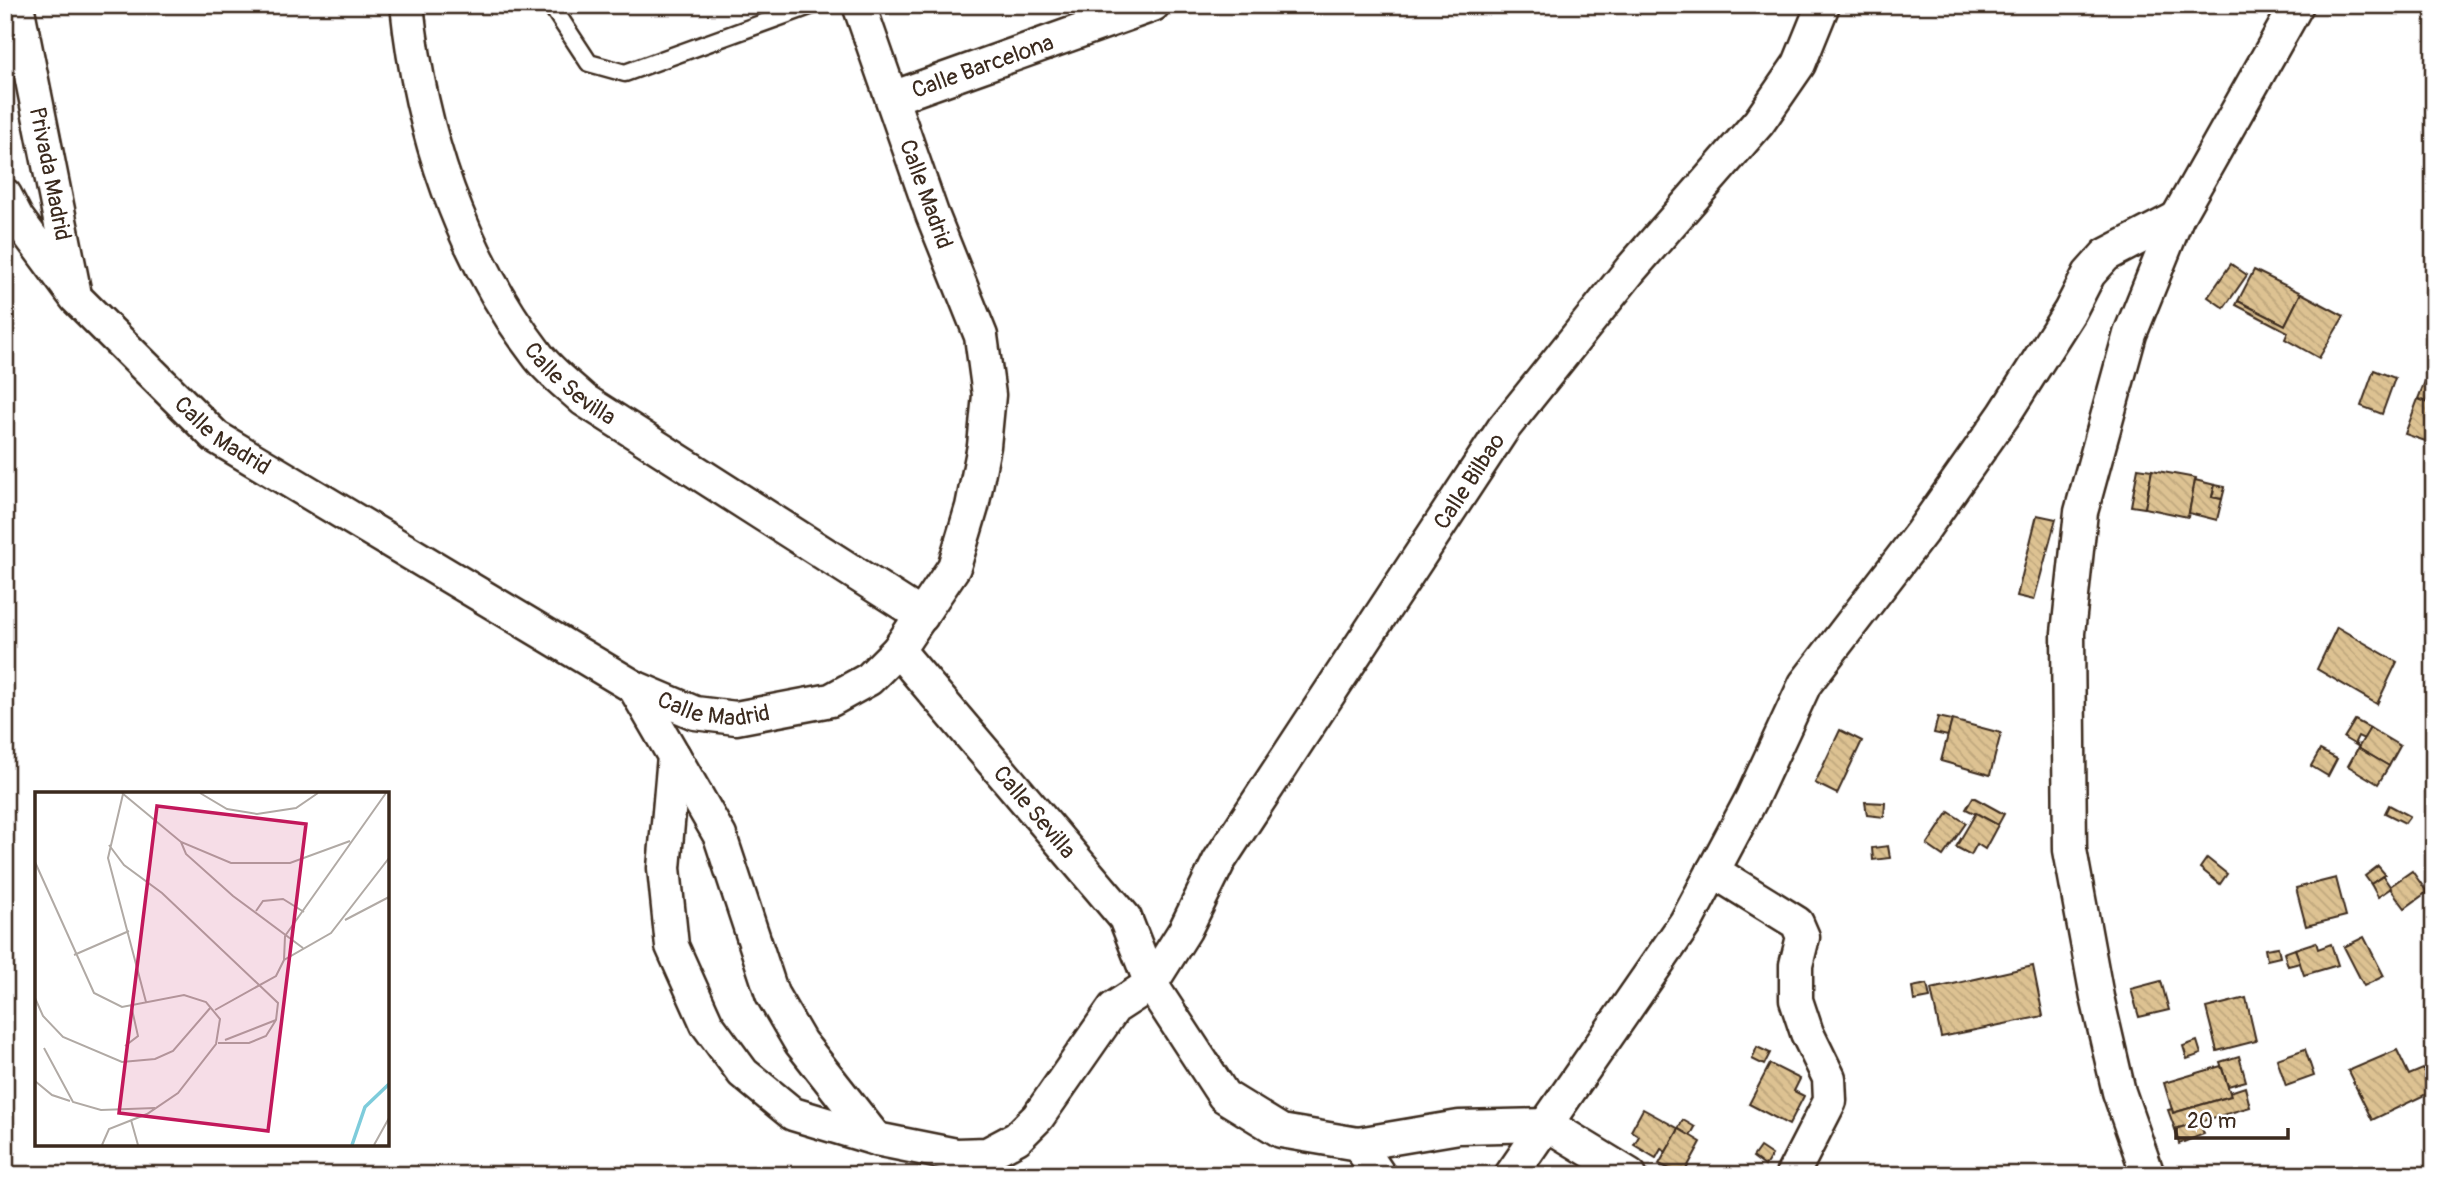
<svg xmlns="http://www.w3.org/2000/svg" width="2439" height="1180" viewBox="0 0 2439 1180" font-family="Pangolin,sans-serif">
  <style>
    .building { fill: url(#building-back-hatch); stroke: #3b2a1e; stroke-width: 2 }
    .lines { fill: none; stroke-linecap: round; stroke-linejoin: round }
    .lane-casing { stroke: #3b2a1e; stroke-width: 21 }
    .street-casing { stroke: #3b2a1e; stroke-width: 37 }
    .lane { stroke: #fff; stroke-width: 16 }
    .street { stroke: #fff; stroke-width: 32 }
    .labels { text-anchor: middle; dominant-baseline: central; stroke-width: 7; stroke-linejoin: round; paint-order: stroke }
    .street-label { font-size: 23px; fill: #3b2a1e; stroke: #fff }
    .inset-river { fill: none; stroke: #7eccdb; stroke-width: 3.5 }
    .inset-road { fill: none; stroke: #b1aaa5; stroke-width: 2 }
    .view { fill: #c2185b; fill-opacity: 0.15; stroke: #c2185b; stroke-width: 3.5 }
    .inset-edge { fill: none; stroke: #3b2a1e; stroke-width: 3.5 }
  </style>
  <defs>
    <pattern id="building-back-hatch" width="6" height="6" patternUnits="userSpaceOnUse" patternTransform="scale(1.75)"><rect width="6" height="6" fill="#ddc292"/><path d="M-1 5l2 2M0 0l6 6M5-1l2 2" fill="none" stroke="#bfa77d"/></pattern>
  </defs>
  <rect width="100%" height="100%" fill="#fff"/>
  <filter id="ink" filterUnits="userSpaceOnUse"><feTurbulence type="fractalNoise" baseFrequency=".0143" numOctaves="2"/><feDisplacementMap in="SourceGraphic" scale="14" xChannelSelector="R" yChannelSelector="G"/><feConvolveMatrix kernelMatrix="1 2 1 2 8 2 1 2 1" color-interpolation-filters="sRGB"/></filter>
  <g filter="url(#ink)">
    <g class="building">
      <path d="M2231,264L2247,275L2224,308L2208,297Z"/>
      <path d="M2254,270L2301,293L2285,325L2238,301Z"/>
      <path d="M2301,293L2344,316L2319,358L2285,339L2288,332L2236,305L2238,301L2285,325Z"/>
      <path d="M2374,370L2395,378L2382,414L2361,406Z"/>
      <path d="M2425,381L2434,385V405L2418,399Z"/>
      <path d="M2418,399L2434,405V444L2405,434Z"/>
      <path d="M2138,468L2152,470L2145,508L2131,506Z"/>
      <path d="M2152,470L2196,478L2188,517L2145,508Z"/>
      <path d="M2195,480L2215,485L2212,497L2222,499L2217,520L2189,513Z"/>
      <path d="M2215,485L2225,487L2222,499L2212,497Z"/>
      <path d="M2037,515L2056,519L2034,600L2017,596Z"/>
      <path d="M2337,627L2397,662L2377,704L2317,669Z"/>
      <path d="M1938,717L1952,720L1948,736L1934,733Z"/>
      <path d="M1952,720L2001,733L1990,775L1941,761Z"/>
      <path d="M2355,720L2370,728L2364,739L2358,736L2355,742L2359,747L2344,738Z"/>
      <path d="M2370,728L2400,746L2389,766L2358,748Z"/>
      <path d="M1840,730L1862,741L1837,794L1815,783Z"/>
      <path d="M2358,748L2389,766L2378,784L2348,766Z"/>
      <path d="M2320,750L2337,759L2328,776L2311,766Z"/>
      <path d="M1973,797L2004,814L1998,825L1966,809Z"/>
      <path d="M1865,802L1885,803L1884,817L1867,815Z"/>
      <path d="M2389,805L2410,816L2405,823L2385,813Z"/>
      <path d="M1949,812L1966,823L1943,856L1927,845Z"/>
      <path d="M1976,813L1998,825L1985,849L1977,844L1971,855L1956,847Z"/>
      <path d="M1888,846L1890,858L1873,860L1872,848Z"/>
      <path d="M2207,858L2227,874L2220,884L2200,868Z"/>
      <path d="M2378,866L2385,874L2371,884L2365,876Z"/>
      <path d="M2412,871L2427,892L2405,908L2389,887Z"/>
      <path d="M2383,876L2391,888L2378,897L2371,884Z"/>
      <path d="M2336,878L2346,916L2306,926L2296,888Z"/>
      <path d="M2364,937L2384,976L2364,986L2344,947Z"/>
      <path d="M2316,942L2318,949L2331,944L2338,965L2304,975L2295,949Z"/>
      <path d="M2278,947L2280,957L2267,960L2265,949Z"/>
      <path d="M2295,949L2300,963L2288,966L2284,953Z"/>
      <path d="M2033,966L2043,1016L1941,1037L1931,989Z"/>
      <path d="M2161,981L2169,1010L2139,1017L2131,989Z"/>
      <path d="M1927,984L1930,998L1914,1001L1912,987Z"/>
      <path d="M2246,998L2256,1041L2217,1051L2206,1008Z"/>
      <path d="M2197,1041L2201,1054L2187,1059L2183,1046Z"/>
      <path d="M1757,1047L1770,1053L1764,1065L1752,1059Z"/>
      <path d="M2305,1049L2314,1076L2286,1086L2277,1059Z"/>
      <path d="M2397,1050L2409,1075L2423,1069L2433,1091L2372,1120L2348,1071Z"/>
      <path d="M2239,1056L2246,1081L2228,1086L2220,1062Z"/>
      <path d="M1770,1064L1800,1079L1794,1091L1804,1096L1789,1125L1749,1104Z"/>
      <path d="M2221,1066L2231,1096L2173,1113L2164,1083Z"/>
      <path d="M2245,1087L2250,1107L2175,1129L2168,1110L2172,1109L2173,1113L2231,1096L2230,1092Z"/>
      <path d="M1643,1109L1679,1129L1666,1152L1661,1149L1656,1158L1634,1145L1639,1136L1631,1131Z"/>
      <path d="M1683,1120L1695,1127L1690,1136L1678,1129Z"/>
      <path d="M2200,1122L2204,1134L2179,1144L2175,1129Z"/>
      <path d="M1679,1129L1701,1142L1683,1175L1659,1164Z"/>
      <path d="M1760,1147L1772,1155L1765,1166L1753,1157Z"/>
    </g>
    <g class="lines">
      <g class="lane-casing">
        <path id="lane" d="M551,5L589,63L625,73L813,5"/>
      </g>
      <g class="street-casing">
        <g id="street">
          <path id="s1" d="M17,5L74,290"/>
          <path id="s2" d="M407,5C420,131 460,254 538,356C550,372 569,386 584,400L922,616"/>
          <path id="s3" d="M892,98L1153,5"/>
          <path id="s4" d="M5,195L17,218L76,298L216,437L634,687L695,713L736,718L831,700L869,679L898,650L954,567L972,507L984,446L989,395L981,336L932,214L859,5"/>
          <path id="s5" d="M898,650L1125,918L1151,984L1224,1096L1281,1131L1358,1144L1379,1175"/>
          <path id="s6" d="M634,687L674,756L664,868L672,946L707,1024L743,1073L793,1114L876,1139L956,1155L987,1154L1017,1138L1038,1117L1114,1008L1151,984L1185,930L1219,861L1503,429L1631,269L1759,122L1799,64L1823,5"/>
          <path d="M674,756L720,836L772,994L800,1042L876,1139"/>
          <path d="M1713,871L1797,923L1803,937L1796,965V1000L1807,1033L1829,1078L1830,1101L1792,1175"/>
          <path d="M1358,1144L1459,1127L1548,1125L1630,1175"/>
          <path d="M1511,1175L1686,922L1752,798L1805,684L1921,533L2004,415L2070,311L2089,274L2106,255L2177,218"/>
          <path d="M2148,1175L2119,1092L2097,997L2070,850L2068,633L2081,512L2130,334L2177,218L2297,5"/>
        </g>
      </g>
      <use href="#lane" class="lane"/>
      <use href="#street" class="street"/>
    </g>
  </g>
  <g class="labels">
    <g class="street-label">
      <text stroke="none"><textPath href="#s3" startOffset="96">Calle Barcelona</textPath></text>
      <text stroke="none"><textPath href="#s1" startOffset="172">Privada Madrid</textPath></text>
      <text transform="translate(926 194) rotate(70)">Calle Madrid</text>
      <text stroke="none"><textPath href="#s2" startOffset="422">Calle Sevilla</textPath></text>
      <text stroke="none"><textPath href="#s4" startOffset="327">Calle Madrid</textPath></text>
      <text stroke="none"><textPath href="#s6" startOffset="1517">Calle Bilbao</textPath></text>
      <text stroke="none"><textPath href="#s4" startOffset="894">Calle Madrid</textPath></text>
      <text stroke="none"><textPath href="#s5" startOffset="212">Calle Sevilla</textPath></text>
    </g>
  </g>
  <g transform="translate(35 792)">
    <rect width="354" height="354" fill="#fff"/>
    <path class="inset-river" d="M317,353L330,315L354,292"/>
    <path class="inset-road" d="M87,1L146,50L196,71H255L315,49M165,1L192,17L222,22L261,16L283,1M88,2L73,66L111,210M146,50L151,62L198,104L268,156M74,53L89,73L127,101L243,211L241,228L231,244L214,251H183M0,70L59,201L87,215L149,203L171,210L185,227L181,252L143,301L112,322L74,337L67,353M221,119L228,109L248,107L269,120M310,128L354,105M39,163L94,139M249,168L250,144L351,1M0,206L8,224L28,245L87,270L120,267L138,259L176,215M180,218L241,184L249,168L296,141L354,66M190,248L241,228M90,254L103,244L96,213M9,256L38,310L66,318L120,316M0,289L17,303L35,309M96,328L103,353M339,353L354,326"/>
    <path class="view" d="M122,14L271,32L233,339L84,321Z"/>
    <rect width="354" height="354" class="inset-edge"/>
  </g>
  <rect width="2439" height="1180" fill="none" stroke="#fff" stroke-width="28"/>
  <rect x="14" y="14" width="2411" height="1152" fill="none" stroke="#3b2a1e" stroke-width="2.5" filter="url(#ink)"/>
  <path d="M2176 1128v10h112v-10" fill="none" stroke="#3b2a1e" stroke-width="3.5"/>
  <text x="2187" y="1128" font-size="21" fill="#3b2a1e" stroke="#ffffff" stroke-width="5" paint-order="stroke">20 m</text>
</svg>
